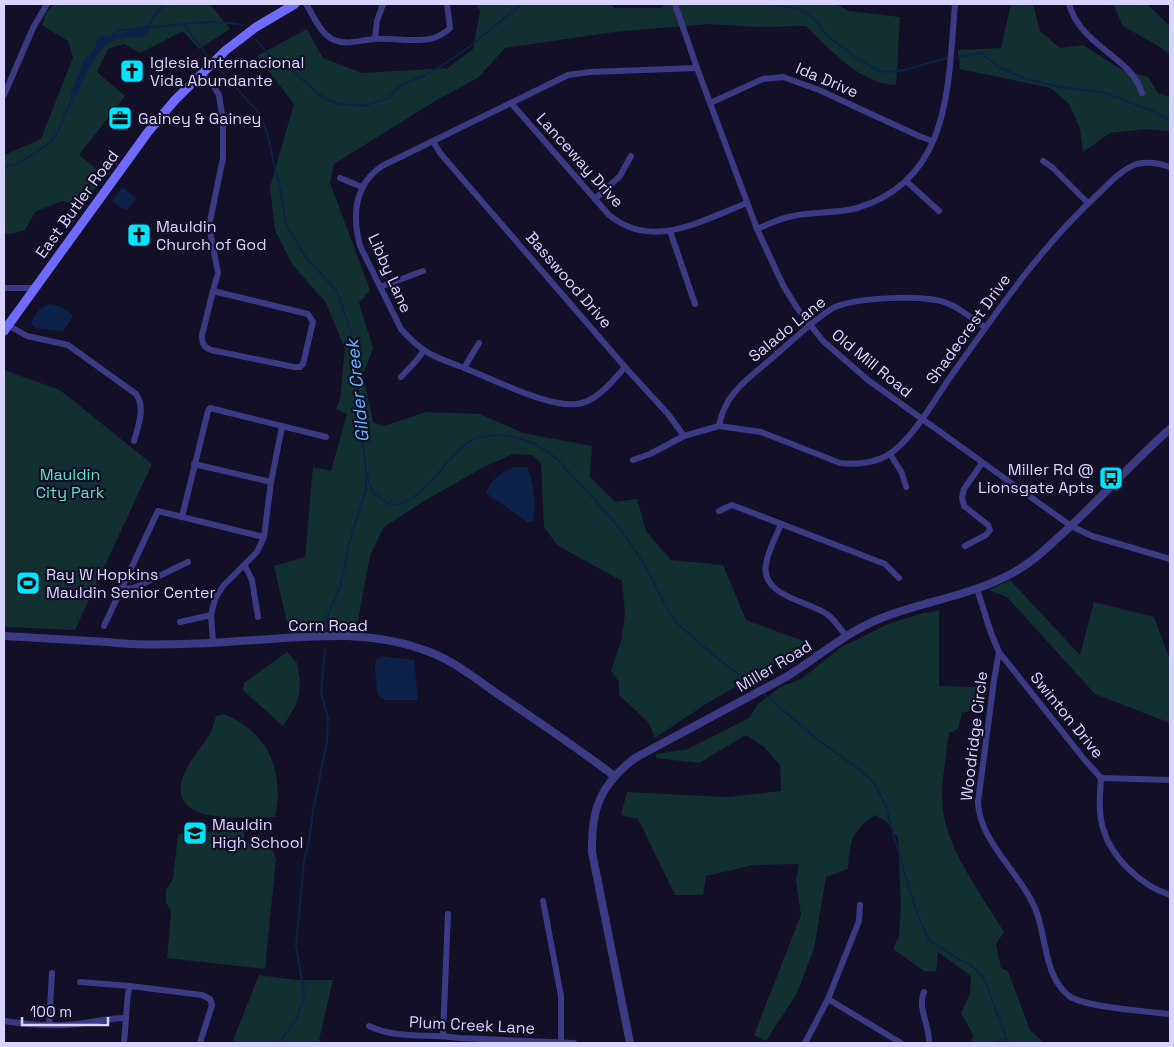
<svg xmlns="http://www.w3.org/2000/svg" width="1174" height="1047" viewBox="0 0 1174 1047" font-family="'Space Grotesk',sans-serif">
  <style>
    .green { fill: #12302f }
    .water { fill: #0c2248 }
    .lines { fill: none; stroke-linecap: round; stroke-linejoin: round }
    .stream { stroke: #0c2248; stroke-width: 2 }
    .minor { stroke: #3d3a85; stroke-width: 6 }
    .tertiary { stroke: #3d3a85; stroke-width: 8 }
    .secondary { stroke: #6f6bff; stroke-width: 9 }
    .labels { text-anchor: middle; dominant-baseline: central; stroke-width: 4.5; stroke-linejoin: round; paint-order: stroke }
    .poi-label { font-size: 16px; fill: #d9d4ff; stroke: #130f26; text-anchor: start }
    .street-label { font-size: 16px; fill: #d9d4ff; stroke: #130f26 }
    .park-label { font-size: 16px; fill: #5fe0c0; stroke: #130f26 }
    .water-label { font-size: 18px; font-style: italic; fill: #62b6ff; stroke: #130f26 }
  </style>
  <rect width="100%" height="100%" fill="#130f26"/>
  <g class="green">
    <path d="M54,4H210L230,29L199,49L183,31L140,53L124,44L108,49L97,72L125,96L79,155L105,176L81,207L62,201L35,212L25,230L15,233L4,234V155L41,139L73,57L68,41L42,25L46,13Z"/>
    <path d="M477,4H612L614,8H660L667,4H836L849,11L900,17L896,85C862,85 829,49 806,26L757,27L709,24L614,32L505,48L478,78L435,101L334,164L330,183L370,290L359,303L373,348L363,375L373,422L384,426L426,412L480,414L523,433L592,446L590,477L615,502L637,499L646,531L671,560L723,565L746,620L806,642L756,675L709,702L655,738L648,722L619,695V682L611,671L622,638L625,613L622,581L557,545L544,527L541,464L533,455L513,454L482,468L424,501L384,527L370,556L356,630L289,631L274,566L305,557L313,467L331,471L347,414L336,409L340,399L345,349L326,303L292,264L275,230L270,187L294,104L257,56L307,29L323,58L362,73L448,68L473,49L480,12Z"/>
    <path d="M1011,4H1033L1040,31L1060,48L1083,45L1122,70L1148,77L1158,93L1170,97V131L1146,129L1110,133L1083,152L1080,128L1069,104L1051,88L960,69L958,50L1001,48Z"/>
    <path d="M1113,4H1147L1170,26V55L1160,47L1123,26Z"/>
    <path d="M4,370L60,390L152,464L75,630L4,627Z"/>
    <path d="M1010,580L1080,655L1094,602L1154,617L1170,660V723L1095,694L1007,597L989,590Z"/>
    <path d="M939,611V686L978,687L973,710L962,713L958,729L949,733C946,758 940,785 943,810C948,851 983,897 1004,932L996,944L1001,968L1008,971L1030,1030L1044,1043H971L973,1035L961,1013L970,994L971,976L938,952L936,972L924,971L893,949L899,936L901,905L898,838L887,822L875,815C851,831 850,842 848,869L826,877L814,949L796,995L766,1041L754,1035L801,915L796,881L799,864L754,865L706,876L703,895H675L638,819L621,815L627,792L727,797L781,791L780,765L764,747L746,735L699,763L656,758V754L688,749L749,718L758,704L780,687L801,679L840,648L888,624L923,613Z"/>
    <path d="M287,652L297,663L300,682L299,694L295,707L283,726L243,690L244,683Z"/>
    <path d="M224,714C268,732 285,771 275,817C241,817 155,827 188,766C194,755 203,745 210,734C213,729 214,722 216,716Z"/>
    <path d="M244,831V842L270,844L276,859L265,969L167,958L171,912L166,902V890L173,879L178,835L182,833Z"/>
    <path d="M259,975L296,980H333L319,1040L322,1043H232Z"/>
  </g>
  <g class="water">
    <path d="M147,25L149,33C138,41 131,35 119,38C98,43 84,77 77,96L70,94L84,60L94,49L99,37L121,34Z"/>
    <path d="M122,187L136,198L128,209L125,210L112,201Z"/>
    <path d="M49,304C60,305 66,309 73,316L63,331L36,328L31,323C35,314 40,307 49,304Z"/>
    <path d="M515,467H527C533,478 538,511 532,522H527L486,493C491,480 501,471 515,467Z"/>
    <path d="M382,656L414,660L418,700H385L380,697L377,692L375,668L376,660Z"/>
  </g>
  <g class="lines">
    <g class="stream">
      <path d="M767,4C782,6 799,7 811,17C817,21 821,29 826,34C833,41 871,69 880,71C898,75 929,62 947,58"/>
      <path d="M184,25L207,55"/>
      <path d="M147,28C178,26 211,18 242,25"/>
      <path d="M148,28L154,16L165,4"/>
      <path d="M111,36L119,30L137,29"/>
      <path d="M255,39L274,60L294,72L321,96L338,104L363,106L389,98L400,86L425,75L441,66L465,50L522,4"/>
      <path d="M957,57L981,53L999,67L1023,78L1065,88L1102,92L1150,110L1170,120"/>
      <path d="M219,69L260,114L267,133L281,194L286,225L307,259L337,291L355,344L361,430L366,471V489L350,541L340,587L323,626"/>
      <path d="M4,167C19,164 41,151 52,140C61,130 68,106 74,93"/>
      <path d="M366,471C368,478 370,487 374,493C376,495 380,498 383,500C412,525 451,445 477,438C495,433 515,436 532,443C547,449 558,459 568,471C596,501 625,531 646,568C657,586 664,608 678,624C683,629 690,634 695,639C715,657 736,673 757,688"/>
      <path d="M763,693L818,740L860,770L873,781L885,804L906,878L918,916L929,940L960,960L971,965L984,978L1008,1043"/>
      <path d="M279,1043L296,1020L302,1004L304,992L296,946L304,861L309,841L313,811L327,741L328,718L321,692L325,649"/>
      <path d="M996,1043L1007,1038"/>
    </g>
    <g class="minor">
      <path d="M306,4C314,16 320,34 334,40C347,46 363,39 376,39C394,38 412,42 430,39C438,37 444,34 450,28L447,4"/>
      <path d="M675,4L697,68L757,229L783,285L797,308L823,341L868,380L1071,526L1092,536L1170,559"/>
      <path d="M1069,4C1081,47 1131,56 1142,93"/>
      <path d="M375,39L377,21L383,4"/>
      <path d="M201,73L213,85L219,95L223,121V158L209,226L218,273L213,291"/>
      <path d="M4,95L33,28L47,4"/>
      <path d="M511,103L609,215C653,251 702,220 747,203"/>
      <path d="M710,103L763,79L783,77L819,90L921,137L933,141"/>
      <path d="M433,141L440,153L625,367L668,414L684,436"/>
      <path d="M1043,161L1053,168L1088,203"/>
      <path d="M340,178L362,187"/>
      <path d="M906,181L939,211"/>
      <path d="M595,199L620,176L631,156"/>
      <path d="M757,229C769,224 780,218 793,216C814,211 836,214 857,208C952,180 948,83 955,4"/>
      <path d="M670,231L695,304"/>
      <path d="M380,287L423,271"/>
      <path d="M4,288H35"/>
      <path d="M213,291L308,314L313,322L303,364L300,367H294L211,350C203,347 202,343 202,335Z"/>
      <path d="M4,323L27,336L68,345L136,394C146,408 138,426 134,441"/>
      <path d="M625,367C614,380 598,399 582,403C555,411 495,380 469,370C454,363 438,360 424,350C415,344 408,337 401,329L360,246C352,215 354,185 382,166L568,75L590,72L697,68"/>
      <path d="M464,368L479,343"/>
      <path d="M401,377L417,360L424,350"/>
      <path d="M719,426C725,393 747,380 771,359C789,344 814,319 833,308C856,297 926,294 949,304C962,309 973,320 985,327"/>
      <path d="M890,454L902,473L906,487"/>
      <path d="M633,460L650,454L684,436L719,426L761,432L840,463C856,465 877,463 891,453C914,437 935,399 951,376C997,312 1038,250 1096,196C1108,185 1121,169 1137,164C1149,161 1159,163 1170,167"/>
      <path d="M194,464L271,482"/>
      <path d="M719,511L732,505L885,564L899,578"/>
      <path d="M182,517L208,411L210,408L326,437"/>
      <path d="M781,524C776,537 768,551 766,564C760,597 810,601 828,615C835,620 840,629 846,636"/>
      <path d="M965,546L986,535L990,530L988,525L964,506L962,498L964,489L982,463"/>
      <path d="M245,566L252,580L258,617"/>
      <path d="M123,589L134,588L188,562"/>
      <path d="M977,589L991,633L999,652L1084,759L1101,778C1100,794 1098,812 1103,828C1111,858 1142,886 1170,895"/>
      <path d="M180,622L211,615"/>
      <path d="M104,626L158,511L264,537"/>
      <path d="M213,643L211,615L215,599L223,586L257,552L264,537L271,482L282,427"/>
      <path d="M999,652L994,680L978,802C979,841 1019,871 1035,908C1047,936 1043,975 1069,996C1084,1007 1149,1012 1170,1014"/>
      <path d="M1101,778L1170,780"/>
      <path d="M543,901L561,996V1042"/>
      <path d="M80,982L130,986"/>
      <path d="M924,992C917,1009 930,1025 929,1043"/>
      <path d="M828,999L901,1043"/>
      <path d="M4,1021C24,1024 46,1026 67,1025C87,1024 105,1018 125,1018"/>
      <path d="M49,1025L52,973"/>
      <path d="M369,1026C399,1040 427,1033 459,1038L574,1043"/>
      <path d="M443,1035L448,914"/>
      <path d="M124,1043L128,993L130,986L202,995L210,999L212,1005L200,1043"/>
      <path d="M805,1043L828,999L859,921L860,905"/>
    </g>
    <g class="tertiary">
      <path d="M4,636L108,642C134,646 159,644 184,644C238,643 292,635 347,636C375,637 405,642 432,653C457,663 480,682 502,697C540,723 578,748 614,776"/>
      <path d="M630,1043L592,852C591,809 600,785 635,758L786,677C817,658 845,633 879,619C926,600 978,595 1021,568C1036,559 1049,546 1062,534C1099,501 1132,462 1170,429"/>
    </g>
    <path class="secondary" d="M4,331L148,132L175,100L226,50L256,27L295,4"/>
  </g>
  <defs>
    <g id="church-square" transform="scale(1.25)"><rect x="-9" y="-9" width="18" height="18" rx="4" fill="#00e5ff" stroke="#130f26"/><path d="M-1.2-6h2.4v3.5h3.3v2.4h-3.3V6h-2.4V-.1h-3.3v-2.4h3.3Z" fill="#111"/></g>
    <g id="office-square" transform="scale(1.25)"><rect x="-9" y="-9" width="18" height="18" rx="4" fill="#00e5ff" stroke="#130f26"/><path d="M-6-3h4V-5.5h4V-3h4V5H-6ZM-1-4.5V-3h2v-1.5ZM-6 0V1H6V0Z" fill="#111"/></g>
    <g id="bus-square" transform="scale(1.25)"><rect x="-9" y="-9" width="18" height="18" rx="4" fill="#00e5ff" stroke="#130f26"/><path d="M-5-6H5V4H4V6H2V4H-2V6H-4V4H-5ZM-3.5-4V0h7V-4ZM-3.5 1.2v1.5H-2V1.2ZM2 1.2v1.5H3.5V1.2Z" fill="#111"/></g>
    <g id="stadium-square" transform="scale(1.25)"><rect x="-9" y="-9" width="18" height="18" rx="4" fill="#00e5ff" stroke="#130f26"/><path d="M0-5a6.5 5 0 1 0 0 10a6.5 5 0 1 0 0-10ZM-3.5-1.8h7v3.6h-7Z" fill="#111"/></g>
    <g id="school-square" transform="scale(1.25)"><rect x="-9" y="-9" width="18" height="18" rx="4" fill="#00e5ff" stroke="#130f26"/><path d="M0-5L7-2L0 1L-7-2ZM-4 1L0 2.5L4 1V4Q0 6-4 4Z" fill="#111"/></g>
  </defs>
  <g fill-rule="evenodd">
    <use href="#church-square" x="132" y="71"/>
    <use href="#office-square" x="120" y="118"/>
    <use href="#church-square" x="139" y="235"/>
    <use href="#bus-square" x="1111" y="478"/>
    <use href="#stadium-square" x="28" y="583"/>
    <use href="#school-square" x="195" y="833"/>
  </g>
  <g class="labels">
    <g class="poi-label">
      <text x="150" y="62">Iglesia Internacional<tspan x="150" dy="18">Vida Abundante</tspan></text>
      <text x="138" y="118">Gainey &amp; Gainey</text>
      <text x="156" y="226">Mauldin<tspan x="156" dy="18">Church of God</tspan></text>
      <text x="1094" y="469" text-anchor="end">Miller Rd @<tspan x="1094" dy="18">Lionsgate Apts</tspan></text>
      <text x="46" y="574">Ray W Hopkins<tspan x="46" dy="18">Mauldin Senior Center</tspan></text>
      <text x="212" y="824">Mauldin<tspan x="212" dy="18">High School</tspan></text>
    </g>
    <g class="street-label">
      <text transform="translate(827 80) rotate(23)">Ida Drive</text>
      <text transform="translate(580 160) rotate(48)">Lanceway Drive</text>
      <text transform="translate(77 204) rotate(-54)">East Butler Road</text>
      <text transform="translate(390 273) rotate(66)">Libby Lane</text>
      <text transform="translate(569 280) rotate(49)">Basswood Drive</text>
      <text transform="translate(787 329) rotate(-39)">Salado Lane</text>
      <text transform="translate(968 329) rotate(-54)">Shadecrest Drive</text>
      <text transform="translate(872 363) rotate(39)">Old Mill Road</text>
      <text x="328" y="625">Corn Road</text>
      <text transform="translate(774 666) rotate(-31)">Miller Road</text>
      <text transform="translate(1067 715) rotate(51)">Swinton Drive</text>
      <text transform="translate(974 736) rotate(-83)">Woodridge Circle</text>
      <text transform="translate(472 1025) rotate(3)">Plum Creek Lane</text>
    </g>
    <g class="park-label">
      <text x="70" y="474">Mauldin<tspan x="70" dy="18">City Park</tspan></text>
    </g>
    <g class="water-label">
      <text transform="translate(357 391) rotate(-96)">Gilder Creek</text>
    </g>
  </g>
  <rect width="1174" height="1047" fill="none" stroke="#d9d4ff" stroke-width="10"/>
  <path d="M22 1017v8h86v-8" fill="none" stroke="#d9d4ff" stroke-width="2.5"/>
  <text x="30" y="1017" font-size="15" fill="#d9d4ff" stroke="#130f26" stroke-width="4" paint-order="stroke">100 m</text>
</svg>
